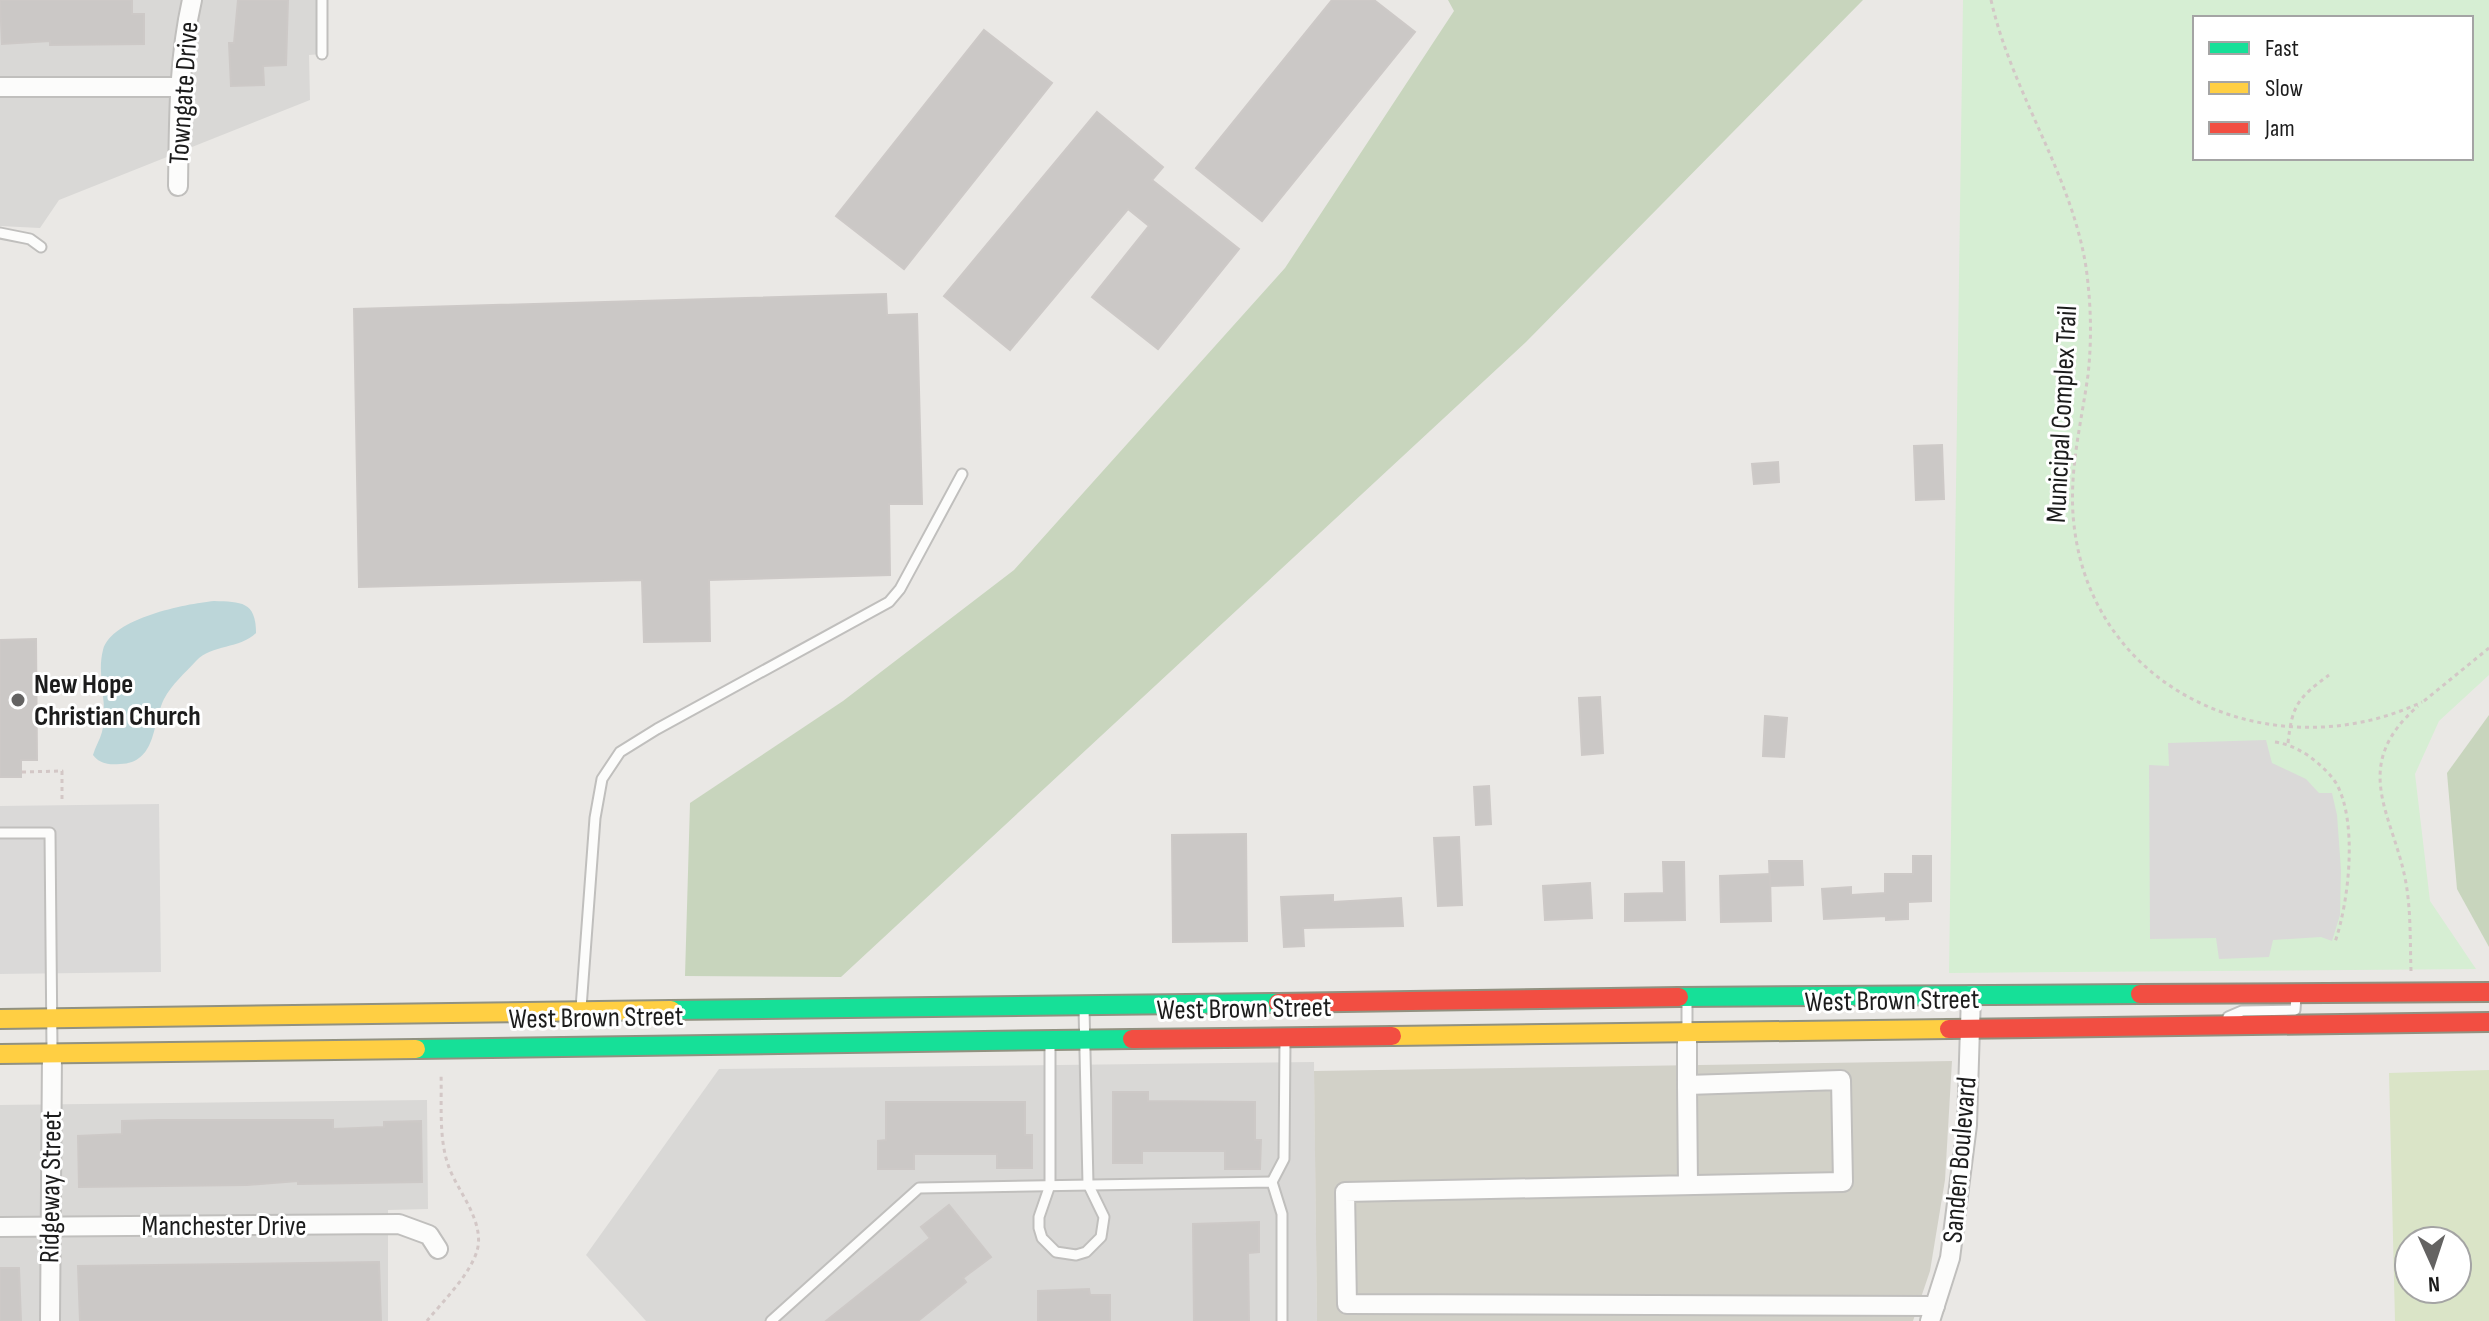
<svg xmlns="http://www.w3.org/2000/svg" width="2489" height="1321" viewBox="0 0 2489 1321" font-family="'Sofia Sans Condensed',sans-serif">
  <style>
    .residential { fill: #d9d8d6 }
    .construction { fill: #d2d1c8 }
    .grass { fill: #dae4c7; fill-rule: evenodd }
    .forest { fill: #c8d5bd }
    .park { fill: #d6eed3; fill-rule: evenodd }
    .parking { fill: #dad9d8 }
    .water { fill: #bcd6d9 }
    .building { fill: #cbc8c6; stroke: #cdc9c7; stroke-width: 2 }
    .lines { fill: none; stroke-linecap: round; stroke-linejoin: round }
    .lane-casing { stroke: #c0bfbd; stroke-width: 13 }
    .street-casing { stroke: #c0bfbd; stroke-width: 22 }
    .fast-casing { stroke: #919180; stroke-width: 22 }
    .slow-casing { stroke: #919180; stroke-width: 22 }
    .jam-casing { stroke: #919180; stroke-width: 22 }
    .path { stroke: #d3c7c6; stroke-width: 3; stroke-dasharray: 4 4; stroke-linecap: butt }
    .lane { stroke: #fcfcfb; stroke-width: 9 }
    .street { stroke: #fcfcfb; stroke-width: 18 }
    .fast { stroke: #16e098; stroke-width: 18 }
    .slow { stroke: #ffcf43; stroke-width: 18 }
    .jam { stroke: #f24e42; stroke-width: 18 }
    .poi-dot { fill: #646362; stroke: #fff; stroke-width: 3 }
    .labels { text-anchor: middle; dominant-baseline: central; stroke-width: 6; stroke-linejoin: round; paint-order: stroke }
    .street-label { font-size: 28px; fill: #1c1c1c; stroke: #fff }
    .poi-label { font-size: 28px; font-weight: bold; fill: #1c1c1c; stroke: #fff; text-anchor: start }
  </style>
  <rect width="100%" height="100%" fill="#eae8e5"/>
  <g class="residential">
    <path d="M0,0H322V54L309,55L310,100L59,200L40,228L0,226Z"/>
    <path d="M1314,1062L1317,1321H646L586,1255L719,1069Z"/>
    <path d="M427,1100L428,1209L388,1210V1321H0V1105Z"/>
  </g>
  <path class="construction" d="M1952,1061L1945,1180L1930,1271L1913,1321H1317L1314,1071Z"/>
  <path class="grass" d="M2489,1070V1321H2395L2389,1073ZM2409,1241H2457V1289H2409Z"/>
  <g class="forest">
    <path d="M1448,0H1863L1526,342L841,977L685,976L690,803L843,701L1014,570L1285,268L1454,11Z"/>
    <path d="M2489,715V947L2457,889L2447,773Z"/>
  </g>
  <path class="park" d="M1963,0H2489V675L2439,721L2415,774L2430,901L2476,969L1949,973ZM2195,18H2471V158H2195Z"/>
  <g class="parking">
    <path d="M2266,740L2272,763L2306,779L2319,793H2332L2337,815L2341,870L2340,915L2332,941L2321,937L2273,940L2269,957L2219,959L2216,938L2150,939L2149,765L2169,766L2168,743Z"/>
    <path d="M159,804L161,972L0,974V806Z"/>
  </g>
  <path class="water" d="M214,601C241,602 256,601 256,633C240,649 212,644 196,661C185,673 172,684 164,699C152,723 157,763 120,764C109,765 100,764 93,755C95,747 100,740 102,732C109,705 96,677 103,650C112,618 185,604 214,601Z"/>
  <g class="building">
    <path d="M0,0H132V14H144V44L50,45V41L2,44Z"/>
    <path d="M238,0H288L286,65L263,66L264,85L231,86L229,43H234Z"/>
    <path d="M1332,0H1374L1415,32L1262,221L1196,168Z"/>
    <path d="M984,30L1052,83L904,269L836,216Z"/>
    <path d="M1097,112L1163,167L1152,180L1239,249L1158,349L1092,297L1149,226L1128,209L1010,350L944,296Z"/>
    <path d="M886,294L887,315L917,314L922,504H889L890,575L709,580L710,641L644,642L642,580L359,587L354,309Z"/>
    <path d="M1942,445L1944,499L1916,500L1914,446Z"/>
    <path d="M1778,462L1779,482L1754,484L1752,464Z"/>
    <path d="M36,639L37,760H21V777H0V640Z"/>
    <path d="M1600,697L1603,753L1582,755L1579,698Z"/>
    <path d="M1765,716L1787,718L1784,757L1763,756Z"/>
    <path d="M1489,786L1491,824L1476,825L1474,787Z"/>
    <path d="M1246,834L1247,941L1173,942L1172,835Z"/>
    <path d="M1459,837L1462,905L1438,906L1434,838Z"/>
    <path d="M1913,856H1931V901L1908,902V919L1886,920V916L1824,919L1822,889L1851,887V895L1885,893V874H1913Z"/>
    <path d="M1769,861H1802L1803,885L1770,886Z"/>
    <path d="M1663,862H1684L1685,920L1625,921V894L1664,893Z"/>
    <path d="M1770,874L1771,921L1721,922L1720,876Z"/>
    <path d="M1590,883L1592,918L1545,920L1543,886Z"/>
    <path d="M1333,895V902L1401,898L1403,926L1303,928L1304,946L1284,947L1281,897Z"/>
    <path d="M1113,1092H1148V1101L1255,1102V1140H1261L1260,1169H1225V1151H1142V1163H1113Z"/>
    <path d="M886,1102H1025V1135H1032V1168H997V1154H914V1169H878V1141L886,1140Z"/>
    <path d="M158,1120H333V1129L384,1127V1122L421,1121L422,1182L298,1184V1181L247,1185L79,1187L78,1136L122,1134V1121Z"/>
    <path d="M949,1205L991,1257L963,1278L966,1282L918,1321H826L930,1238L921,1227Z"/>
    <path d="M1259,1222V1252L1248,1253L1249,1321H1194L1193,1224Z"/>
    <path d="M379,1262L381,1321H80L78,1266Z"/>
    <path d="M0,1268H19L21,1321H0Z"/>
    <path d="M1089,1289L1090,1295H1110V1321H1038V1291Z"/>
  </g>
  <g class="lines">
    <g class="lane-casing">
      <g id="lane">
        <path d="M322,0V54"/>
        <path d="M0,233L30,239L41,247"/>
        <path d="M0,833H50L52,1050"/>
        <path d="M1687,998V1031"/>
        <path d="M581,1008L595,818L602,779L620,752L657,729L889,602L900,589L962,474"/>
        <path d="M2228,1017L2242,1011L2295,1010L2296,997"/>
        <path d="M1050,1045V1185L1039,1217V1228L1042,1238L1056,1252L1076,1255L1086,1252L1101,1237L1104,1217L1088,1184L1084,1008"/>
        <path d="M1272,1182L1284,1159L1285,1041"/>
        <path d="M771,1321L919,1188L1272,1182L1282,1214V1321"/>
      </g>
    </g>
    <g class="street-casing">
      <g id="street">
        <path d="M0,87H180"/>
        <path d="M178,186C179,124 178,61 192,0"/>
        <path d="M1687,1085V1031"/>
        <path d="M1688,1185L1687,1085L1841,1080L1843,1182L1345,1192L1347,1304L1935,1306"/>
        <path d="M0,1227L399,1224L429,1235L438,1249"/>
        <path d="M50,1321L52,1053"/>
        <path d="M1930,1321L1950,1258L1967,1125L1971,995"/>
      </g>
    </g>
    <g class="fast-casing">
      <g id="fast">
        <path d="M1679,997L2140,994"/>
        <path d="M671,1010L1278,1003"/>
        <path d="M416,1049L1132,1039"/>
      </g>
    </g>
    <g class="slow-casing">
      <g id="slow">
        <path d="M0,1019L671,1010"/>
        <path d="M1392,1036L1949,1029"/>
        <path d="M0,1054L416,1049"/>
      </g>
    </g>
    <g class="jam-casing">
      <g id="jam">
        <path d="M2140,994L2489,992"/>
        <path d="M1278,1003L1679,997"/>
        <path d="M1949,1029L2489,1022"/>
        <path d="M1132,1039L1392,1036"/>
      </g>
    </g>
    <g class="path">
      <path d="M1991,0C2012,93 2071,173 2086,267C2091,303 2092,339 2088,375C2081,425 2068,474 2074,525C2093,695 2276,771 2422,702"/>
      <path d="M2424,701L2489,648"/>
      <path d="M2275,742C2288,744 2298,749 2309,756C2319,764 2329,772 2336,783C2358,821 2349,902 2335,942"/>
      <path d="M2288,743C2292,705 2298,698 2329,675"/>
      <path d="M22,772L62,771V802"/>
      <path d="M2411,971C2410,942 2411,912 2406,883C2394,815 2348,767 2418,706"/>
      <path d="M427,1321C443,1301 469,1276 477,1251C485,1223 460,1194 450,1170C438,1141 442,1104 441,1073"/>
    </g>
    <use href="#lane" class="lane"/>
    <use href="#street" class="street"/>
    <use href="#fast" class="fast"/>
    <use href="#slow" class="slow"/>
    <use href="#jam" class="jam"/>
  </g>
  <circle class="poi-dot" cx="18" cy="700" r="8"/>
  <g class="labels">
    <g class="street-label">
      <text transform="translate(184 93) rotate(-86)">Towngate Drive</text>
      <text transform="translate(2062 414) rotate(-87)">Municipal Complex Trail</text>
      <text transform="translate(1892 1001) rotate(-1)">West Brown Street</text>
      <text transform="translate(1244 1009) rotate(-1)">West Brown Street</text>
      <text transform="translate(596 1018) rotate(-1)">West Brown Street</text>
      <text transform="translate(1960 1160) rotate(-85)">Sanden Boulevard</text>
      <text transform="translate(51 1187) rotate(-89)">Ridgeway Street</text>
      <text x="224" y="1226">Manchester Drive</text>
    </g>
    <g class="poi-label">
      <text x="34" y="684">New Hope<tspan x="34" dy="32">Christian Church</tspan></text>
    </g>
  </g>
  <rect x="2193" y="16" width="280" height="144" fill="#ffffff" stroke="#a4a4a4" stroke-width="2"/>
  <rect x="2209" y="42" width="40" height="12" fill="#16e098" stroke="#a4a4a4" stroke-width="2"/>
  <text x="2265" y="56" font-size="24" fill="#1c1c1c">Fast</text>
  <rect x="2209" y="82" width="40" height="12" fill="#ffcf43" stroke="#a4a4a4" stroke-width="2"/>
  <text x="2265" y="96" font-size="24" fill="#1c1c1c">Slow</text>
  <rect x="2209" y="122" width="40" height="12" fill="#f24e42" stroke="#a4a4a4" stroke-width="2"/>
  <text x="2265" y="136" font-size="24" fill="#1c1c1c">Jam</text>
  <g transform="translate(2433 1265) rotate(177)"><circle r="38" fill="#ffffff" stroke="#a4a4a4" stroke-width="2"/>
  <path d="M0-6L14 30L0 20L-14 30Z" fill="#646362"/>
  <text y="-12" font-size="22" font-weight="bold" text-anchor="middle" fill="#1c1c1c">N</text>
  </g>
</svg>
